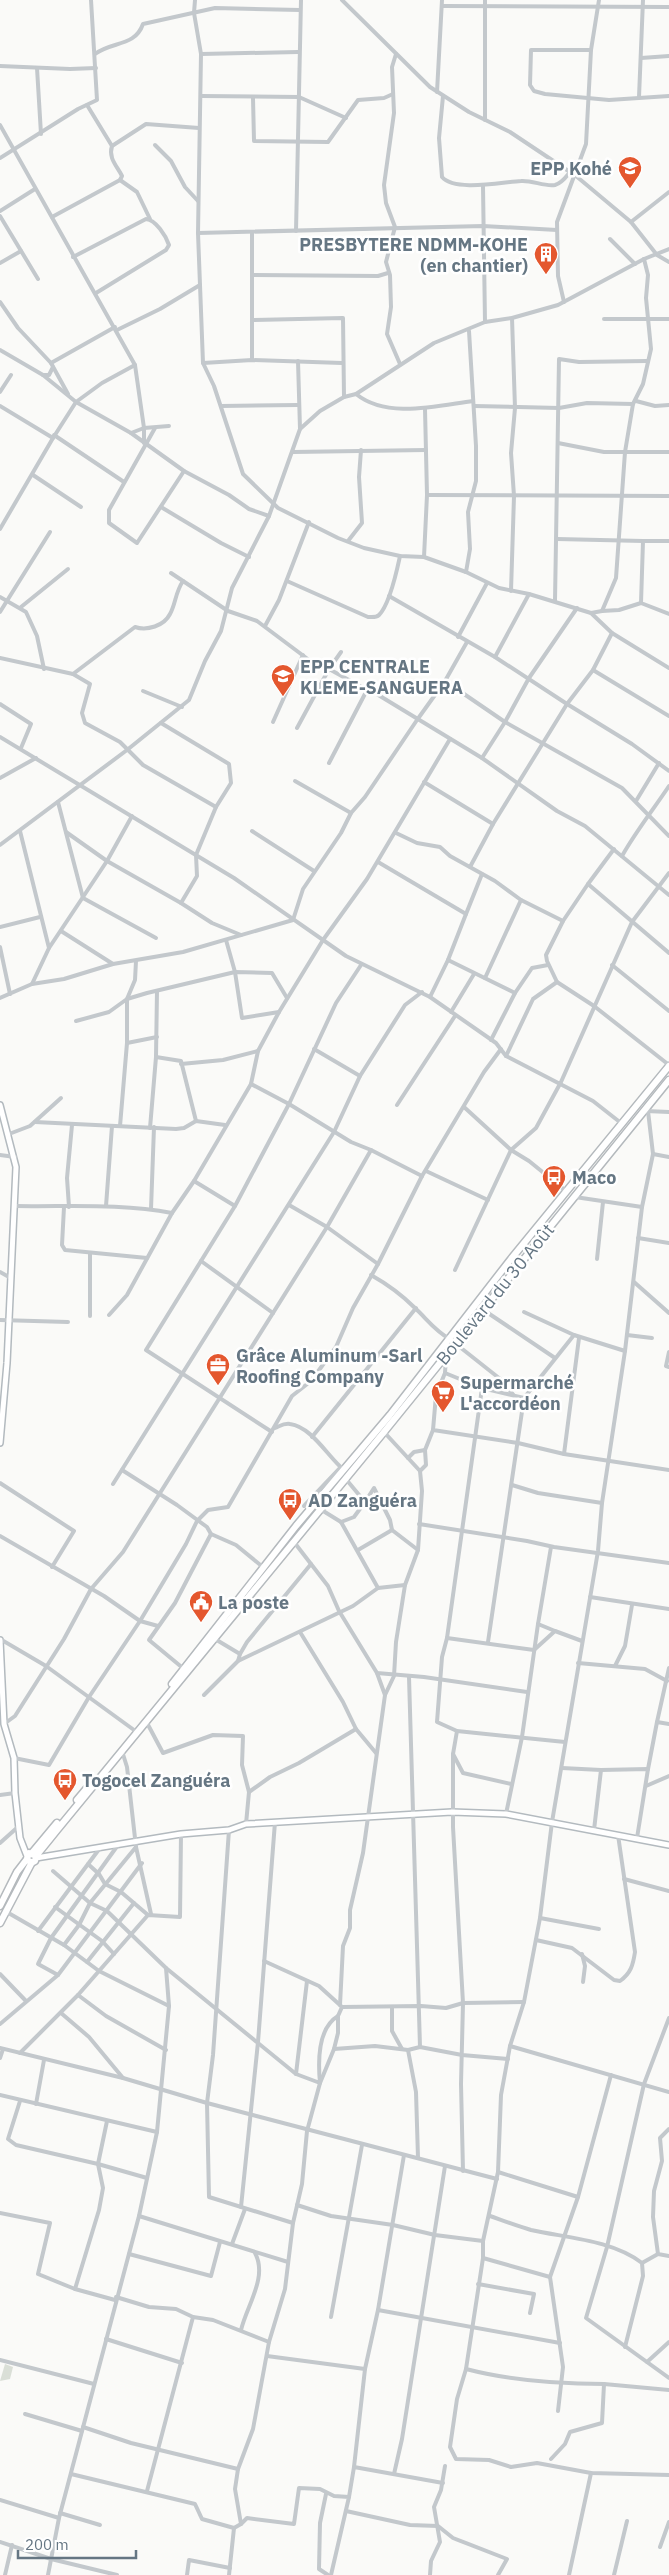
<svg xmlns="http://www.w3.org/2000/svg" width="669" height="2575" viewBox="0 0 669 2575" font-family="'IBM Plex Sans',sans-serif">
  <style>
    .green { fill: #dadfd7 }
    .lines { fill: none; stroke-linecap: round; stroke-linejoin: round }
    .secondary-casing { stroke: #b3babf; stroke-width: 8 }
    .highway-casing { stroke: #b4b9bd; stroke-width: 9 }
    .street { stroke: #c3c8cc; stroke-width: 4 }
    .secondary { stroke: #fff; stroke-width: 5 }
    .highway { stroke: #fff; stroke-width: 6 }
    .labels { text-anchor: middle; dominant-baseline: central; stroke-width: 5; stroke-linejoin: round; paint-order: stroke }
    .poi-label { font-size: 18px; font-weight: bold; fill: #657683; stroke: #fff; text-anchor: start }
    .street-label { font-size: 18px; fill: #657683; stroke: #fff }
  </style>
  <rect width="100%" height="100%" fill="#fafaf8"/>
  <path class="green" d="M5,2364L13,2367L10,2379L0,2381Z"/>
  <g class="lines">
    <g class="secondary-casing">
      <g id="secondary">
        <path d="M0,1105L16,1167L7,1363L0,1443"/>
        <path d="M0,1640L4,1724L14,1758L15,1793L20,1838L27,1856"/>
        <path d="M36,1858L181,1834L229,1830L246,1824L452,1812L506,1814L669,1845"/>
      </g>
    </g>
    <g class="highway-casing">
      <g id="highway">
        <path d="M172,1684L296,1526L390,1415L511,1259L669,1066"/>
        <path d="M77,1800L93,1781"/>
        <path d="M32,1853L57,1823"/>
        <path d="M36,1856L29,1853L27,1859L31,1863L35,1861L36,1856L57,1830L384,1432L669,1080"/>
        <path d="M0,1906L17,1872L27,1859"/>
        <path d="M0,1923L32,1862"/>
      </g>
    </g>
    <g class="street">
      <path d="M195,0L194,13L201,54L198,233L203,363L214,386L243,474L278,508L338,538L364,548L400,556L424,557L466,572L499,588L529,594L591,613L612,633L669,668"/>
      <path d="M342,0L430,87L469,112L510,132L576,176L631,222L657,255L669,262"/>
      <path d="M442,6L669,7"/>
      <path d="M591,50H531L530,85L534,91L545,94L609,100L669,96"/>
      <path d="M95,54C112,41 135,47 143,24L215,8L300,10"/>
      <path d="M201,54L298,52"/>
      <path d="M396,54L392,67L394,113L384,185L386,203L395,227L386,262L390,275L391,307L387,334L400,364"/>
      <path d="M641,58L669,56"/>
      <path d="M0,66L70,69L96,68"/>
      <path d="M37,68L41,134"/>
      <path d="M437,92L442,0"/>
      <path d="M201,96L299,97L346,118"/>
      <path d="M443,96L439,138L442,177C455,192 502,182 521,181C532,180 545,187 555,185C562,183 566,177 570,172"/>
      <path d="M639,97L643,0"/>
      <path d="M253,98L254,141L328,142L358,100L384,98L393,94"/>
      <path d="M87,105L112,146"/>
      <path d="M485,120V0"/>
      <path d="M0,125L135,365L144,428V443"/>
      <path d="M155,145L171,161L185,187L198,201"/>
      <path d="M0,158L78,109L97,100L91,0"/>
      <path d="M120,180L137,192L150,219"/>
      <path d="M483,186L485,322"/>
      <path d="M0,211L35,189"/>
      <path d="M0,216L38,279"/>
      <path d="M52,217L120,180L122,176C117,166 108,158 112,146L146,124L199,128"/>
      <path d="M631,222L669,192"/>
      <path d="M296,231L301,0"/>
      <path d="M252,232V360"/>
      <path d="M198,233L483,226L557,230"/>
      <path d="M610,239L635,264"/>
      <path d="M73,257L146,219C156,220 166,236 169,245L166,250L96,293"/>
      <path d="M0,263L21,251"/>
      <path d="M253,275L378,276L388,273"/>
      <path d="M0,302L18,328L51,363L68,394"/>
      <path d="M564,302L558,276L557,222L586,144L591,50L599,0"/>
      <path d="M604,319H669"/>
      <path d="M253,320L343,318L344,397"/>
      <path d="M117,330L160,309L200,285"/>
      <path d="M0,350L43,375L76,402L131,433L184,471L229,495L249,509L269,516"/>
      <path d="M298,361L300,429"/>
      <path d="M51,363L115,327"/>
      <path d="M203,363L252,360L342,363"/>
      <path d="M43,375H49L53,367"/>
      <path d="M0,392L11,375"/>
      <path d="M356,394C387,419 436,406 473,401"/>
      <path d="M636,401L655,406L669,405"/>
      <path d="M0,406L53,438"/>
      <path d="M221,406L298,405"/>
      <path d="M474,406L559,408L587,403L633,404"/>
      <path d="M155,428L109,510V523L137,543L184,471"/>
      <path d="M131,433L144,428L169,426"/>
      <path d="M54,435L124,482"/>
      <path d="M558,443L604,452H669"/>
      <path d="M293,452L426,450"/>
      <path d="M33,475L81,507"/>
      <path d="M427,495L669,496"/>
      <path d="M161,507L221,543L249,557"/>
      <path d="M0,529L53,438L76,402L102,383L135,365"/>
      <path d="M557,539L643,541L641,603L669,614"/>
      <path d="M348,541L362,523L359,477L361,450"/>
      <path d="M643,541H669"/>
      <path d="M424,557L427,495L425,409"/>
      <path d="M466,572L470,549L468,512L476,481V446L469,331"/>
      <path d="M171,573L228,611L257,621L309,660L329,669L341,652"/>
      <path d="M287,581L368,617C371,617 376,618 379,615C390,604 397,570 400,556"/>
      <path d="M511,591L514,496L511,453L515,408L512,318"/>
      <path d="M389,596L495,657L567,704L493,824L424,782"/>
      <path d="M0,597L26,612L37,636L44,669"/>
      <path d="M555,601L559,359L579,362L647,361"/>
      <path d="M21,607L68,569"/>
      <path d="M602,611L619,610L641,603"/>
      <path d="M0,612L50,532"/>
      <path d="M591,613L602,611L616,578L625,452L633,404L643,384L651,349L646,298L648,275L644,259"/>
      <path d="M265,626L279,600L309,522"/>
      <path d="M612,633L593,670L567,704L632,744L669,771"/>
      <path d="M458,637L487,583"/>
      <path d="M495,657L529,594"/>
      <path d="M0,658L73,674L90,684L82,713L85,723L120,742L143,765L216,807"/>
      <path d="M593,670L669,716"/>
      <path d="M73,674L135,627C147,631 164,626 170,614C176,603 175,593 183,581"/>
      <path d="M445,681L505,722L622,788L669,836"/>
      <path d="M143,691L182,707"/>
      <path d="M0,704L31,724L21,748"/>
      <path d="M273,722L303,655"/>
      <path d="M161,723L229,764L231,783L216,807L196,855L197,876L181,903L212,923L241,935"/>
      <path d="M297,728L329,669L367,690L375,693L482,758L557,811L585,826L669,895"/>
      <path d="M0,737L234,878L346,956L430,997L496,1043L506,1056L593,1101L621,1123"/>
      <path d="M482,758L505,722L529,678L577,608"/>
      <path d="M329,763L367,690"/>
      <path d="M0,778L36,758"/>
      <path d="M295,781L351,813"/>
      <path d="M636,801L659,763"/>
      <path d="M58,802L83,898L156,938"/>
      <path d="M20,831L49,948"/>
      <path d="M252,831L314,871"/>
      <path d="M66,832L107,861L181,903"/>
      <path d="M396,833L417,843L440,847L450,856L495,881L521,900L563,921L588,884"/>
      <path d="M0,845L127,750L189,700L205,661L221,631L232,588L269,516L300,429L320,411L344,397L356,394L434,343L485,322L512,318L558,305L644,259L669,249"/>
      <path d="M614,849L588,884L669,953"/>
      <path d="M622,856C636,831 653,810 669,786"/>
      <path d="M378,862L466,914L448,960L430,997"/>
      <path d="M470,867L493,824"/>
      <path d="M466,914L482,874"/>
      <path d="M0,927L40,917"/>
      <path d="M61,931L113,964"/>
      <path d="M226,940L235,972L242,1018L279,1012"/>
      <path d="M0,947L10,994"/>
      <path d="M448,960L515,993L491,1040"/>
      <path d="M612,965L669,1011"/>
      <path d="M485,978L521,900"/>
      <path d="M557,982L547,961L546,955L563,921"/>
      <path d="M32,984L49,948L107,861L132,816"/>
      <path d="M515,993L532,968L548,965"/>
      <path d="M0,998L32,984L64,979L113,964L183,952L293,920L303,889L341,833L351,813L365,797L417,720L445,681L467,642"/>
      <path d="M451,1012L474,974"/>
      <path d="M76,1021L109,1012L127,999L147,993L235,972L272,973L287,998"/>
      <path d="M127,1043L157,1037"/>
      <path d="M314,1049L360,1076"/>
      <path d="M506,1056L533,999L557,982L594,1006L669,1065"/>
      <path d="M156,1057L181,1061L196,1121"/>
      <path d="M181,1064L223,1060L258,1051"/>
      <path d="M251,1084L289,1104L351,1142L371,1150L422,1176"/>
      <path d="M397,1105L455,1016"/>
      <path d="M464,1107L511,1150L529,1161L566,1191"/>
      <path d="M646,1111L669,1112"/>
      <path d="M648,1111L653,1154L642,1207L625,1351L602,1503L598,1551L552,1822L540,1918L524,2002L510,2046L501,2095L498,2172L483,2241V2258L466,2369L457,2399L450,2447L456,2459L489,2460L511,2467L537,2463L591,2473L669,2475"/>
      <path d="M35,1122L176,1129L184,1128L196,1121L225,1125"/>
      <path d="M120,1126L127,1043V999L135,980L136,961"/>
      <path d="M150,1128L156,1057L157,991"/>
      <path d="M9,1134L30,1126L61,1098"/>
      <path d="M653,1154L669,1157"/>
      <path d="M0,1155L15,1157"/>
      <path d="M426,1171L488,1200"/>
      <path d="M194,1181L235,1206"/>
      <path d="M575,1197L642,1207"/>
      <path d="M289,1205L327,1227L378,1264"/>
      <path d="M16,1206C67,1207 121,1203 172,1213"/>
      <path d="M106,1206L112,1126"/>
      <path d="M64,1207L62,1245L65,1250L147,1258"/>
      <path d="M69,1207L67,1178L72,1125"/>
      <path d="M151,1209L154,1127"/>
      <path d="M638,1238L669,1243"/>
      <path d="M90,1254V1316"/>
      <path d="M597,1259L603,1202"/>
      <path d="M201,1261L273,1313"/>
      <path d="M455,1270L511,1150L536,1128L561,1082L632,922L669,873"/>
      <path d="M0,1272L9,1277"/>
      <path d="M371,1275C387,1284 402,1295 415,1308C427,1319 435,1331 450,1339"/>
      <path d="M634,1282L669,1313"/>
      <path d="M475,1308L488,1313L555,1358"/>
      <path d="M524,1312L574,1335L625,1351"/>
      <path d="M109,1315L127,1295L172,1213L194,1181L251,1084L258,1051L279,1012L323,940L367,879L450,739"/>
      <path d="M0,1320L68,1322"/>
      <path d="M627,1335L652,1338"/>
      <path d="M456,1344L504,1382L514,1396"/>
      <path d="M669,1352L666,1366L669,1367"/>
      <path d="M446,1356L445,1373L436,1395L433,1430L518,1443L564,1454L669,1470"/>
      <path d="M445,1373L482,1388L524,1398"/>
      <path d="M482,1388L447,1638L442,1657L437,1722L457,1731L565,1742"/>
      <path d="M275,1428C280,1426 284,1423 290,1424C312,1427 328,1457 344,1470"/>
      <path d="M272,1432L146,1350L235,1206L289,1104L336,1003L361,965"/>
      <path d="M384,1432L420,1471"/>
      <path d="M312,1437L416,1308"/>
      <path d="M564,1454L579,1338"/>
      <path d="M408,1458L414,1452L425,1450"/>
      <path d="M122,1470L177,1505L207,1527L211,1534L236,1545L264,1568"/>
      <path d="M345,1478L365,1502L374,1488L390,1520L392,1530L418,1550"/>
      <path d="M0,1483L74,1531L52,1567"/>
      <path d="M113,1484L334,1132L360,1076L405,1005L422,992"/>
      <path d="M512,1485L538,1493L602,1503"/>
      <path d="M304,1506L341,1467"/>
      <path d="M320,1509L341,1522L378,1588"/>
      <path d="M341,1522L354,1517L365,1502"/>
      <path d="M419,1524L527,1541L554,1547L669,1563"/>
      <path d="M0,1536L104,1596L140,1621L158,1626"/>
      <path d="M294,1542L328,1586L339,1611L377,1673L424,1677L527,1692"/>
      <path d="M551,1547L538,1624L555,1631"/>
      <path d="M358,1550L392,1530"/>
      <path d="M590,1597L669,1609"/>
      <path d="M300,1632L343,1702L356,1729L376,1753"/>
      <path d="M447,1638L534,1650L555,1631L582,1641"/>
      <path d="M0,1639L46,1666L134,1730"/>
      <path d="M215,1639L240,1654L238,1661"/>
      <path d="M488,1642L524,1398L574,1335"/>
      <path d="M240,1654L247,1642L311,1564"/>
      <path d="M578,1663L645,1669L667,1681"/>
      <path d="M615,1666L625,1646L632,1605"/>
      <path d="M184,1669L149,1640L175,1603L211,1534"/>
      <path d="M377,1673L385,1695"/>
      <path d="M409,1677L420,2047"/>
      <path d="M204,1695L238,1661L353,1606L378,1588L405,1585"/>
      <path d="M146,1721L163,1753L213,1735L243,1736L242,1765L249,1792L246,1824"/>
      <path d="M657,1722L669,1668"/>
      <path d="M4,1724L15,1716L64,1639L91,1589L123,1552L327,1227L371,1150"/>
      <path d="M457,1731L453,1754V1827L463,2003L461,2084L463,2171"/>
      <path d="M122,1751L127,1767L136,1847L151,1914"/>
      <path d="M453,1754L463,1773L511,1784"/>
      <path d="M14,1758L49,1765L89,1697L140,1621L186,1544L197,1521L208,1510L228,1507L292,1396L311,1381L336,1347L353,1308L378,1264L422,1176L484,1072L501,1049"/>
      <path d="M562,1768L601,1770L594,1830"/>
      <path d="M648,1769L657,1722L669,1724"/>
      <path d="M601,1770L648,1769L637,1838"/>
      <path d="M646,1786L669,1776"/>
      <path d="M249,1792L270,1777L299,1763L356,1729"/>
      <path d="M0,1795L15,1793"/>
      <path d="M506,1814L522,1737L538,1624"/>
      <path d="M229,1830L213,2055L207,2103L497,2179"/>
      <path d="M0,1843L19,1826"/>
      <path d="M88,1864L99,1874L105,1884L121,1892L148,1915"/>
      <path d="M53,1871L90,1903L107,1911L166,1968L296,2074L320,2083C318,2062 318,2028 338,2016"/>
      <path d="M624,1879L669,1891"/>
      <path d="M55,1907L102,1941L114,1954"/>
      <path d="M5,1911L64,1945L99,1971L169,2006"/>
      <path d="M540,1918L599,1929"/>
      <path d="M38,1931L100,1848"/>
      <path d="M536,1940L572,1948L614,1980L620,1981C631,1973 633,1965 635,1952L618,1835"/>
      <path d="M64,1945L79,1925L90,1903L136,1847"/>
      <path d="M582,1954L585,1966L583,1982"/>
      <path d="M264,1961L319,1986L341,2006"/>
      <path d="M87,1962L134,1903"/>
      <path d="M0,1974L26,2001"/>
      <path d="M58,1975L38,1964L51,1938L118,1845"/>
      <path d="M78,1995L106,2016L166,2050"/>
      <path d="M340,2005L343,1946L350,1928V1910L363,1853L385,1695L394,1676L396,1642L405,1585L418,1550L422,1491L420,1471L426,1465L425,1450L433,1430"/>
      <path d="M392,2007V2031L402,2049"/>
      <path d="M61,2013L89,2037L123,2078"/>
      <path d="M669,2018L644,2084L607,2247L586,2318L669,2378"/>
      <path d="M0,2024L58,1975L142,1863"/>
      <path d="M510,2046L669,2092"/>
      <path d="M0,2048L123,2078L207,2103L209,2197L293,2223"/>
      <path d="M334,2049L375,2046L408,2050L420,2047L462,2055L508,2059"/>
      <path d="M408,2050L416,2092L418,2158"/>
      <path d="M20,2053L78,1995L148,1915L180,1917L181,1834"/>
      <path d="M0,2058L3,2049"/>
      <path d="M296,2074L307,1981"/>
      <path d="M0,2095L157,2132"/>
      <path d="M20,2101L8,2139L16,2145L98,2164L147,2178"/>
      <path d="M36,2104L44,2060"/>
      <path d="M669,2129L660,2138L662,2161L654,2191L653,2217L658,2254L669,2256"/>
      <path d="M498,2172L578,2197"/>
      <path d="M297,2205L331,2216L393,2225L435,2235L483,2241"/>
      <path d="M241,2207L258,2042L275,1822"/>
      <path d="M0,2213L50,2223L38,2274L75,2289L115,2300"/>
      <path d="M139,2216L288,2262"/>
      <path d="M490,2216C504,2221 517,2226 531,2230C567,2238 612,2240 642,2263L643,2276L625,2347"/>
      <path d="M232,2244L245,2209"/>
      <path d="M129,2254L211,2276L220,2242"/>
      <path d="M483,2258L550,2277"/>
      <path d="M642,2263L658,2254"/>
      <path d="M478,2284L534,2294L530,2313"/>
      <path d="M75,2289L99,2210L103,2188L98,2164L107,2121"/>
      <path d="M116,2297L149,2307L176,2309L193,2317L147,2491"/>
      <path d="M378,2310L560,2343"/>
      <path d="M193,2317L213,2320L269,2342"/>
      <path d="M331,2317L362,2145"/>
      <path d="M241,2330C247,2305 268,2277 255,2253"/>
      <path d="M106,2339L182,2363"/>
      <path d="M267,2356L365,2369"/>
      <path d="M0,2360L94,2384"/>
      <path d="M647,2362L669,2342"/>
      <path d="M466,2369C512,2381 557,2384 604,2384"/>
      <path d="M558,2411L563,2367L550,2277L578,2197L611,2075"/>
      <path d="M25,2414L82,2431"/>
      <path d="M83,2427L131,2443L238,2469"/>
      <path d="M551,2459L565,2444L570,2432L602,2423L604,2384L669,2390"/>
      <path d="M354,2467L365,2369L378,2310L404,2155"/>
      <path d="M71,2474L195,2504L202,2519L234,2528"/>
      <path d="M394,2474L402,2439L445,2166"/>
      <path d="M326,2494L320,2523L319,2569L328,2575"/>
      <path d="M349,2497L354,2467L443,2483"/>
      <path d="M0,2500L59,2518"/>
      <path d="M346,2511L410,2525L438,2526L453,2538L507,2559L498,2575"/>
      <path d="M60,2513L100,2525"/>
      <path d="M241,2524L247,2518L294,2524L299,2488L320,2489L334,2496L349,2497L331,2575"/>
      <path d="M0,2542L51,2559L117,2575"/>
      <path d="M660,2547L669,2522"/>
      <path d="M5,2575L12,2545"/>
      <path d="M48,2575L59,2518L139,2216L157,2132L169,2006L166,1968"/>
      <path d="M187,2575L189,2560L230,2568"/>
      <path d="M229,2575L234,2528L241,2524L235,2489L238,2469L253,2429L269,2342L285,2289L293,2223L302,2184L307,2131L320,2083L334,2049L338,2033V2016L342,2007L421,2006L446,2008L463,2003L524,2002"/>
      <path d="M430,2575L431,2561L440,2542L434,2507L441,2490L445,2466"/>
      <path d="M569,2575L591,2473"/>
      <path d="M614,2575L627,2521"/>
    </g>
    <use href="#secondary" class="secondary"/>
    <use href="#highway" class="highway"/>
  </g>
  <defs>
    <g id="school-pin" transform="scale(1.25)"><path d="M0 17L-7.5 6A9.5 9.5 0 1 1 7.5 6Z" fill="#e4572e" stroke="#fff"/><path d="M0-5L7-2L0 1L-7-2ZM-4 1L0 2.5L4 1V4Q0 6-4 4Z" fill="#fff"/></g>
    <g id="building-pin" transform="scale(1.25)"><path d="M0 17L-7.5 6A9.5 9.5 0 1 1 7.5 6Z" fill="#e4572e" stroke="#fff"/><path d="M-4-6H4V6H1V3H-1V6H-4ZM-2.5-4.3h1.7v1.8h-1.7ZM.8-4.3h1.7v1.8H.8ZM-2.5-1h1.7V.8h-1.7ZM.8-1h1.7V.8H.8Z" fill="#fff"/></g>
    <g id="bus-pin" transform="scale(1.25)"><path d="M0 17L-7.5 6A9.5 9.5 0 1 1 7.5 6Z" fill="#e4572e" stroke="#fff"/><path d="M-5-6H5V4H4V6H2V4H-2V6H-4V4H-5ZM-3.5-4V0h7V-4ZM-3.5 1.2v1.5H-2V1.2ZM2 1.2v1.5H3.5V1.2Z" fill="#fff"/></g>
    <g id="office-pin" transform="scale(1.25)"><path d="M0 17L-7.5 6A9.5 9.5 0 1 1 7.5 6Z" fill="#e4572e" stroke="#fff"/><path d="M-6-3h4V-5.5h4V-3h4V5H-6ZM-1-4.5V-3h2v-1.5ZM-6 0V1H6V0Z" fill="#fff"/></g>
    <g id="supermarket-pin" transform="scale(1.25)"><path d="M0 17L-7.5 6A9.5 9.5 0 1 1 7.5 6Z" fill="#e4572e" stroke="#fff"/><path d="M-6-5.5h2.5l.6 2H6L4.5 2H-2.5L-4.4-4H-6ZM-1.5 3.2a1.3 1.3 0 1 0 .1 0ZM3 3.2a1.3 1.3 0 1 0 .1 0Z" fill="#fff"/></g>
    <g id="civic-pin" transform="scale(1.25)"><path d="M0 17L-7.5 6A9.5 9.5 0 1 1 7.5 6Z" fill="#e4572e" stroke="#fff"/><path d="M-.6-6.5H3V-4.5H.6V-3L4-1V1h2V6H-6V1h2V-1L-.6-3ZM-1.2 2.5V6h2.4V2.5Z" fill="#fff"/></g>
  </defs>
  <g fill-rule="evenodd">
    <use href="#school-pin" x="630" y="168"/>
    <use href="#building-pin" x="546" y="254"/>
    <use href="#school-pin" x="283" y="676"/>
    <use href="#bus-pin" x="554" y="1177"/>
    <use href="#office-pin" x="218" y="1365"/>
    <use href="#supermarket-pin" x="443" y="1392"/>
    <use href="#bus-pin" x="290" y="1500"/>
    <use href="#civic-pin" x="201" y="1602"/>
    <use href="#bus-pin" x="65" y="1780"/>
  </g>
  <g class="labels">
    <g class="poi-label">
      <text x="612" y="168" text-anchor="end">EPP Kohé</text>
      <text x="528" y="244" text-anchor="end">PRESBYTERE NDMM-KOHE<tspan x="528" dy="21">(en chantier)</tspan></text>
      <text x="300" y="666">EPP CENTRALE<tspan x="300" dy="21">KLEME-SANGUERA</tspan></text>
      <text x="572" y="1177">Maco</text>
      <text x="236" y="1355">Grâce Aluminum -Sarl<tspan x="236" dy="21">Roofing Company</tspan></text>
      <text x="460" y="1382">Supermarché<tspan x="460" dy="21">L'accordéon</tspan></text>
      <text x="308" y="1500">AD Zanguéra</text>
      <text x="218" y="1602">La poste</text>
      <text x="82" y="1780">Togocel Zanguéra</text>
    </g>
    <g class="street-label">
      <text transform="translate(495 1294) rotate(-51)">Boulevard du 30 Août</text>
    </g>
  </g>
  <path d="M18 2550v8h118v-8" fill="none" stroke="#657683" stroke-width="2.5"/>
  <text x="25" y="2550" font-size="15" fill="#657683" stroke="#ffffff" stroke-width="4" paint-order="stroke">200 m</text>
</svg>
